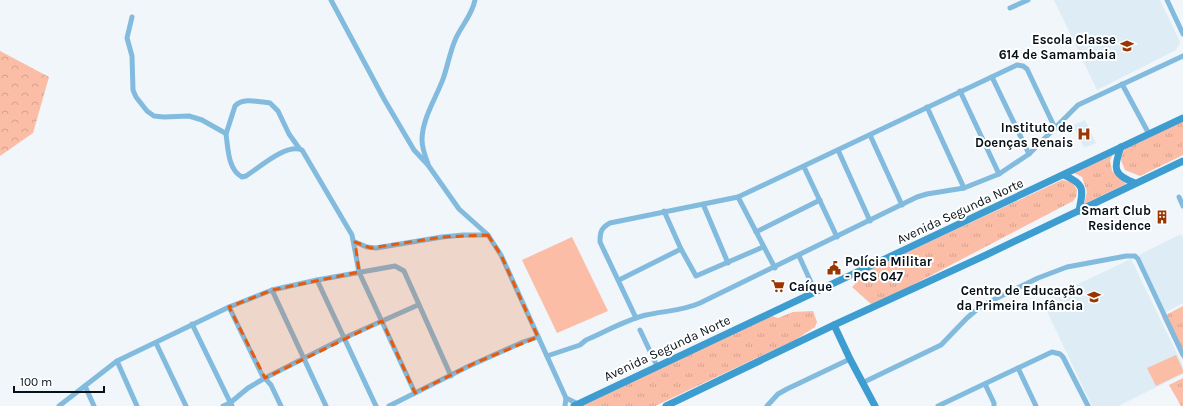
<svg xmlns="http://www.w3.org/2000/svg" width="1183" height="406" viewBox="0 0 1183 406" font-family="Karla,sans-serif">
  <style>
    .built { fill: #ddecf5 }
    .grass { fill: url(#grass-tufts) }
    .forest { fill: url(#forest-crowns) }
    .garden { fill: #fbbda6 }
    .lines { fill: none; stroke-linecap: round; stroke-linejoin: round }
    .street { stroke: #82bbde; stroke-width: 5 }
    .secondary { stroke: #3d9dd1; stroke-width: 7 }
    .marked { fill: #e8590c; fill-opacity: 0.2; stroke: #e8590c; stroke-width: 3; stroke-dasharray: 8 5; stroke-linejoin: round }
    .labels { text-anchor: middle; dominant-baseline: central; stroke-width: 4; stroke-linejoin: round; paint-order: stroke }
    .poi-label { font-size: 13px; font-weight: bold; fill: #061017; stroke: #fff; text-anchor: end }
    .street-label { font-size: 13px; fill: #061017; stroke: #fff }
  </style>
  <defs>
    <pattern id="grass-tufts" width="24" height="20" patternUnits="userSpaceOnUse"><rect width="24" height="20" fill="#fbbda6"/><path d="M3 7l-1-3M5 7V3M7 7l1-3M15 17l-1-3M17 17v-4M19 17l1-3" fill="none" stroke="#d6a18e"/></pattern>
    <pattern id="forest-crowns" width="20" height="18" patternUnits="userSpaceOnUse"><rect width="20" height="18" fill="#fbbda6"/><path d="M2 6a3 3 0 1 1 6 0M12 15a3 3 0 1 1 6 0" fill="none" stroke="#d6a18e"/></pattern>
  </defs>
  <rect width="100%" height="100%" fill="#f0f6fa"/>
  <g class="built">
    <path d="M1054,0H1160L1180,42L1176,50L1097,90Z"/>
    <path d="M1085,120L1096,143L1084,148L1073,125Z"/>
    <path d="M1181,234L1183,238V303L1166,312L1139,255Z"/>
    <path d="M1131,259L1183,366V374L1118,406H1092L1042,301Z"/>
  </g>
  <g class="grass">
    <path d="M1183,121V155L1140,176L1125,170L1120,158L1126,147Z"/>
    <path d="M1113,154L1110,160L1112,171L1126,184L1084,204L1087,192L1082,177L1074,173Z"/>
    <path d="M1062,180L1072,182L1077,190L1076,197L1073,201L903,290L871,304L852,287L869,270Z"/>
    <path d="M1183,306V360L1162,317Z"/>
    <path d="M813,311L817,322L815,327L795,340L655,406H580L769,315L778,318L793,312Z"/>
    <path d="M1183,378V406H1181L1169,385Z"/>
  </g>
  <path class="forest" d="M0,51L49,77L33,133L0,156Z"/>
  <g class="garden">
    <path d="M572,237L608,311L557,333L522,260Z"/>
    <path d="M1176,355L1183,370V373L1156,386L1147,368Z"/>
  </g>
  <g class="lines">
    <g class="street">
      <path d="M331,0L384,99L414,150L428,165L459,209L488,235L501,255L566,398L565,406"/>
      <path d="M1167,0L1183,34"/>
      <path d="M1010,8L1028,0"/>
      <path d="M132,17L127,38L132,56L133,90L136,97L147,111L154,116L164,117L189,116L202,120L225,133L226,134C228,148 228,170 242,177L246,176C259,168 286,143 302,150L352,235L359,272L415,393"/>
      <path d="M992,77L1029,154"/>
      <path d="M1122,84L1149,134"/>
      <path d="M960,91L999,174"/>
      <path d="M927,107L964,188"/>
      <path d="M226,134L235,106C243,97 259,102 270,103L278,111L289,134L299,148"/>
      <path d="M870,135L902,205"/>
      <path d="M838,150L870,221"/>
      <path d="M428,164C425,156 422,148 422,140C422,119 436,98 443,79C448,65 450,51 456,38C462,25 472,15 475,0"/>
      <path d="M804,167L837,237"/>
      <path d="M738,197L775,268"/>
      <path d="M1179,197L1183,206"/>
      <path d="M703,204L728,263"/>
      <path d="M664,211L681,249L696,276L763,247"/>
      <path d="M756,232L820,200"/>
      <path d="M355,242L367,247L376,248L442,237L463,235H488"/>
      <path d="M799,256L815,291"/>
      <path d="M317,280L376,406"/>
      <path d="M619,280L681,249"/>
      <path d="M272,290L326,406"/>
      <path d="M229,307L262,375L271,385L281,406"/>
      <path d="M636,318L600,242C600,232 601,228 610,223L738,197L1017,65L1023,66L1027,69L1055,128"/>
      <path d="M192,324L232,406"/>
      <path d="M640,330L657,366"/>
      <path d="M156,343L186,406"/>
      <path d="M547,356L580,345L586,340C605,332 625,320 646,315C664,311 682,311 700,303L917,197L927,194L964,188L999,174L1029,154L1078,105L1183,56"/>
      <path d="M117,361L137,406"/>
      <path d="M1018,368L1036,406"/>
      <path d="M862,383L941,345L967,318L981,306L1038,278L1067,267L1126,256H1135L1138,259L1183,355"/>
      <path d="M985,384L994,403V406"/>
      <path d="M85,386L94,406"/>
      <path d="M566,398L578,404"/>
      <path d="M59,406L117,361L229,307L272,290L317,280L395,266L404,271L451,376"/>
      <path d="M223,406L230,403L248,388L265,378L344,338L418,305"/>
      <path d="M389,406L467,367L523,342L538,337"/>
      <path d="M767,406L778,394L787,389L850,359"/>
      <path d="M938,406L1052,352L1060,354L1063,357L1088,406"/>
    </g>
    <g class="secondary">
      <path d="M1121,147C1113,168 1113,175 1135,183"/>
      <path d="M1064,175C1086,185 1083,189 1079,211"/>
      <path d="M834,325L850,359L875,406"/>
      <path d="M574,406L1183,118"/>
      <path d="M666,406L834,325L986,255L1183,161"/>
    </g>
  </g>
  <path class="marked" d="M488,235L501,255L538,337L475,363L415,393L382,321L265,378L229,307L272,290L359,272L355,242L371,248L442,237Z"/>
  <defs>
    <g id="school-bare" transform="scale(1.08)"><path d="M0-5L7-2L0 1L-7-2ZM-4 1L0 2.5L4 1V4Q0 6-4 4Z" fill="#9a3600" stroke="#fff" stroke-width="2.5" paint-order="stroke"/></g>
    <g id="hospital-bare" transform="scale(1.08)"><path d="M-5-5h3v3.5h4V-5h3V5h-3V1.5h-4V5h-3Z" fill="#9a3600" stroke="#fff" stroke-width="2.5" paint-order="stroke"/></g>
    <g id="building-bare" transform="scale(1.08)"><path d="M-4-6H4V6H1V3H-1V6H-4ZM-2.5-4.3h1.7v1.8h-1.7ZM.8-4.3h1.7v1.8H.8ZM-2.5-1h1.7V.8h-1.7ZM.8-1h1.7V.8H.8Z" fill="#9a3600" stroke="#fff" stroke-width="2.5" paint-order="stroke"/></g>
    <g id="civic-bare" transform="scale(1.08)"><path d="M-.6-6.5H3V-4.5H.6V-3L4-1V1h2V6H-6V1h2V-1L-.6-3ZM-1.2 2.5V6h2.4V2.5Z" fill="#9a3600" stroke="#fff" stroke-width="2.5" paint-order="stroke"/></g>
    <g id="supermarket-bare" transform="scale(1.08)"><path d="M-6-5.5h2.5l.6 2H6L4.5 2H-2.5L-4.4-4H-6ZM-1.5 3.2a1.3 1.3 0 1 0 .1 0ZM3 3.2a1.3 1.3 0 1 0 .1 0Z" fill="#9a3600" stroke="#fff" stroke-width="2.5" paint-order="stroke"/></g>
  </defs>
  <g fill-rule="evenodd">
    <use href="#school-bare" x="1127" y="46"/>
    <use href="#hospital-bare" x="1084" y="134"/>
    <use href="#building-bare" x="1162" y="217"/>
    <use href="#civic-bare" x="834" y="268"/>
    <use href="#supermarket-bare" x="778" y="286"/>
    <use href="#school-bare" x="1094" y="297"/>
  </g>
  <g class="labels">
    <g class="poi-label">
      <text x="1116" y="39">Escola Classe<tspan x="1116" dy="15">614 de Samambaia</tspan></text>
      <text x="1073" y="127">Instituto de<tspan x="1073" dy="15">Doenças Renais</tspan></text>
      <text x="1151" y="210">Smart Club<tspan x="1151" dy="15">Residence</tspan></text>
      <text x="845" y="261" text-anchor="start">Polícia Militar<tspan x="845" dy="15">- PCS 047</tspan></text>
      <text x="789" y="286" text-anchor="start">Caíque</text>
      <text x="1083" y="290">Centro de Educação<tspan x="1083" dy="15">da Primeira Infância</tspan></text>
    </g>
    <g class="street-label">
      <text transform="translate(960 211) rotate(-25)">Avenida Segunda Norte</text>
      <text transform="translate(667 348) rotate(-25)">Avenida Segunda Norte</text>
    </g>
  </g>
  <path d="M14 386v6h90v-6" fill="none" stroke="#061017" stroke-width="2"/>
  <text x="20" y="386" font-size="12" fill="#061017" stroke="#ffffff" stroke-width="3" paint-order="stroke">100 m</text>
</svg>
